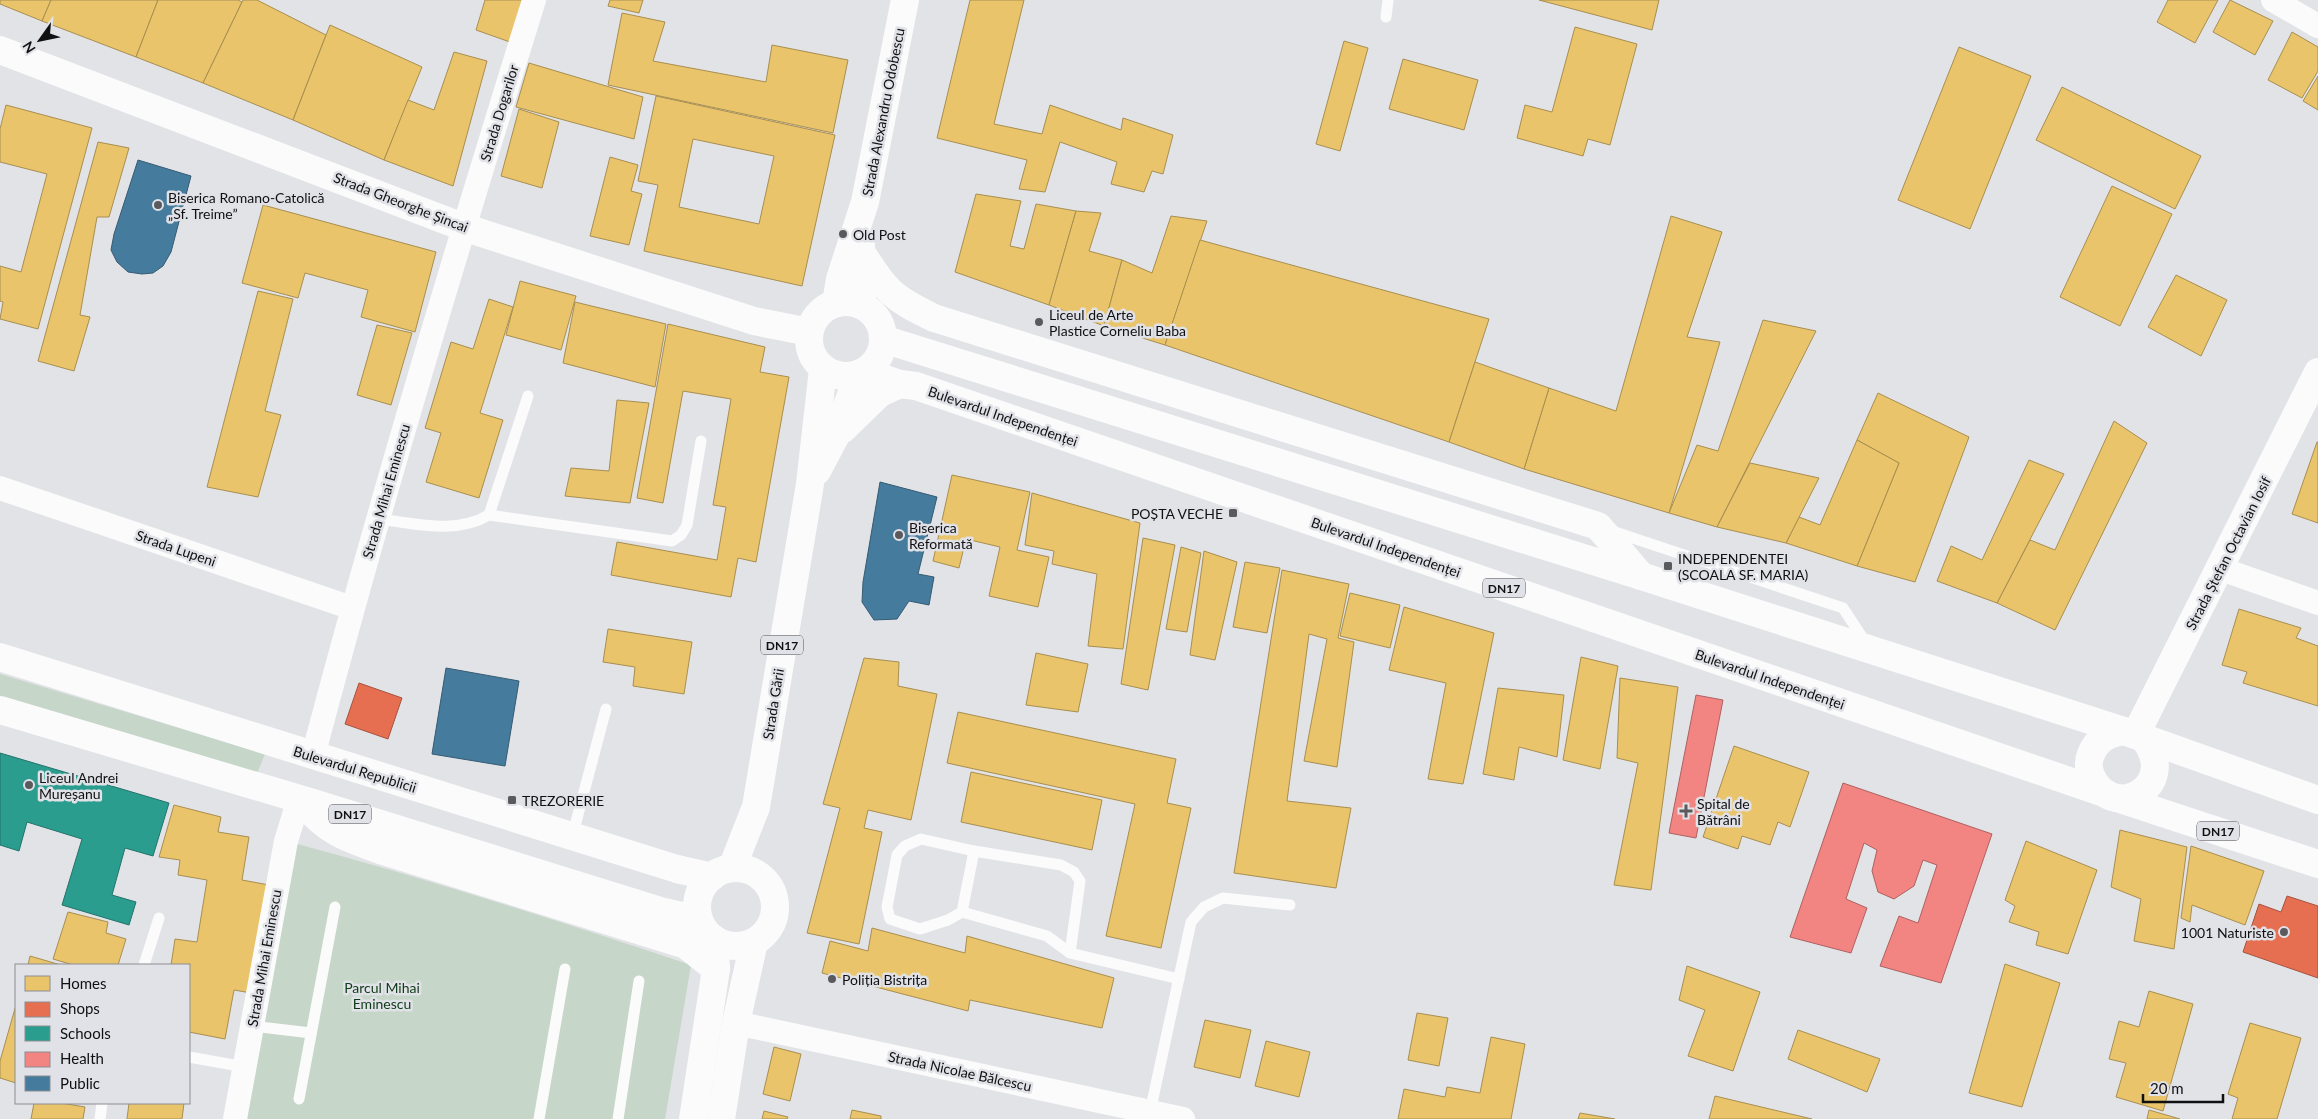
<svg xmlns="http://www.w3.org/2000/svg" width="2318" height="1119" viewBox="0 0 2318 1119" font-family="Lato,sans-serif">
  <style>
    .green { fill: #c6d6c9 }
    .homes { fill: #e9c46a; stroke: #a88e50; fill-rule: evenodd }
    .shops { fill: #e76f51; stroke: #a6523e }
    .schools { fill: #2a9d8f; stroke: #22736a }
    .health { fill: #f28482; stroke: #ae6160 }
    .public { fill: #457b9d; stroke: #355b73 }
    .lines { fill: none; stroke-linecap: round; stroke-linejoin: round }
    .service { stroke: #fbfbfb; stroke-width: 11 }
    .minor { stroke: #fbfbfb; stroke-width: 24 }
    .tertiary { stroke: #fbfbfb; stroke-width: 28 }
    .secondary { stroke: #fbfbfb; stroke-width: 28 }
    .primary { stroke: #fbfbfb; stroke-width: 28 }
    .poi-dot { fill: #5a5a5d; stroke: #e1e2e8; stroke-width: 2 }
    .labels { text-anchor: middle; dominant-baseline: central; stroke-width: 5; stroke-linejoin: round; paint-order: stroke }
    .shield { fill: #e1e2e8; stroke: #4f4f52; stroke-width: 1 }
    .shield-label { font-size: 12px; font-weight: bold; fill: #101012 }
    .street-label { font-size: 14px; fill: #101012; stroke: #e1e2e8 }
    .poi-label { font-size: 14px; fill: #101012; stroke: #e1e2e8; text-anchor: start }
    .park-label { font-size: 14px; fill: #0d3b15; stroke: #e1e2e8 }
  </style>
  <rect width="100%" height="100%" fill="#e2e3e7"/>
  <g class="green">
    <path d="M0,674L265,754L256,776L0,701Z"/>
    <path d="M286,841C422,877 556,920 691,965L665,1119H235Z"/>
  </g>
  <g class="homes">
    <path d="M0,0H51L42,21L0,4Z"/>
    <path d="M51,0H158L136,57L42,21Z"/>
    <path d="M158,0H238L242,2L203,83L136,57Z"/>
    <path d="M243,0H257L326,35L293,120L203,83Z"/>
    <path d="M485,0H522L510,42L476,30Z"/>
    <path d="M610,0H643L639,13L608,6Z"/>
    <path d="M970,0H1024L994,124L1042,134L1050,105L1121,130L1123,118L1173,135L1163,174L1152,171L1144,192L1111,184L1117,162L1060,142L1045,192L1019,189L1027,160L937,138Z"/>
    <path d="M1539,0H1659L1652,30Z"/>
    <path d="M2168,0H2218L2195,43L2157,22Z"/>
    <path d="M2230,0L2273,21L2255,55L2213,32Z"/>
    <path d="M622,13L665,22L653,61L766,82L772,45L848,60L833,133L608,85Z"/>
    <path d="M330,25L422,67L384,160L293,120Z"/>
    <path d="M1575,27L1637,44L1610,145L1588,139L1583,156L1517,138L1525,105L1552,112Z"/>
    <path d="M2292,32L2318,47V71L2302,98L2268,80Z"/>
    <path d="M1344,41L1368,48L1340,151L1316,144Z"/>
    <path d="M1959,47L2031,76L1970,229L1898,200Z"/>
    <path d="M454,52L487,61L453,186L384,160L408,100L434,110Z"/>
    <path d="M1403,59L1478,80L1464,130L1389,109Z"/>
    <path d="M529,63L643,97L634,139L516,107Z"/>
    <path d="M2318,76V110L2303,101Z"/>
    <path d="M2062,87L2201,156L2175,209L2036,140Z"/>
    <path d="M656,96L835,135L802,286L644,251L658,185L638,181ZM693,139L774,156L759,224L679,207Z"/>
    <path d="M6,105L92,128L38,329L0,319L3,302L0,301V266L21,272L47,174L0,162V129Z"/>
    <path d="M519,109L559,122L542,188L501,176Z"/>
    <path d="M98,142L129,148L109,217H97L80,315L90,317L74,371L38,361Z"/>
    <path d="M610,157L638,165L631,191L642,194L629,245L590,236Z"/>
    <path d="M2112,186L2172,214L2120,326L2060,297Z"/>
    <path d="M976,194L1021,201L1010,246L1024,249L1036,204L1076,211L1049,305L955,272Z"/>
    <path d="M263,205L436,252L415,332L361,317L368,290L305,273L298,298L242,283Z"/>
    <path d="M1076,211L1101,213L1089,251L1122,260L1104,326L1049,305Z"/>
    <path d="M1171,216L1207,221L1165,345L1104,326L1122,260L1152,273Z"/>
    <path d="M1671,216L1722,232L1687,337L1720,342L1669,513L1524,469L1549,388L1616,411Z"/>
    <path d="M1200,240L1489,319L1449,442L1165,345Z"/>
    <path d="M2176,275L2227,300L2201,356L2148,327Z"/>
    <path d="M520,281L576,296L561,350L506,335Z"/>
    <path d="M258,291L293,299L265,411L281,415L258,497L207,487Z"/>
    <path d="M489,299L513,307L480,413L503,420L479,498L426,482L441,433L425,428L451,342L473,349Z"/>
    <path d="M575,302L666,324L655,387L563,363Z"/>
    <path d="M1763,320L1816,331L1717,527L1669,513L1697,445L1718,451Z"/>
    <path d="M668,324L765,347L760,372L789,377L756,562L738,558L731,597L611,575L617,542L717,560L726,507L713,505L731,399L683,391L663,503L637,498Z"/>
    <path d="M377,325L412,333L391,405L357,395Z"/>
    <path d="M1475,362L1549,388L1524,469L1449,442Z"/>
    <path d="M1878,393L1969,437L1915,582L1857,566L1899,463L1857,440Z"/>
    <path d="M617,400L649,403L630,503L565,496L571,468L609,471Z"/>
    <path d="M2114,421L2147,443L2055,630L1997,603L2030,540L2055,550Z"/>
    <path d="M1857,440L1899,463L1857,566L1786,543L1799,517L1820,525Z"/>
    <path d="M2317,442H2318V523L2292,514Z"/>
    <path d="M2029,460L2064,474L1997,603L1937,581L1951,546L1982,560Z"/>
    <path d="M1750,463L1819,478L1786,543L1717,527Z"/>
    <path d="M952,475L1030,492L1017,550L1049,557L1038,607L989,596L1000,547L966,539L959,568L933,561Z"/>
    <path d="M1032,493L1140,523L1123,649L1088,646L1097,574L1052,564L1054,551L1025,545Z"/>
    <path d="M1143,538L1175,545L1148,690L1121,684Z"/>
    <path d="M1181,547L1201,553L1187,632L1166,629Z"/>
    <path d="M1204,551L1237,562L1215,660L1190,655Z"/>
    <path d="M1245,562L1280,568L1267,633L1233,627Z"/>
    <path d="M1282,570L1349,584L1338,638L1354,642L1337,767L1304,761L1327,639L1309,634L1287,801L1351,808L1336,888L1234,873Z"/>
    <path d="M1350,593L1400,605L1390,648L1340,636Z"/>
    <path d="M1404,607L1494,633L1463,784L1428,779L1446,683L1389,670Z"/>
    <path d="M2239,609L2301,628L2296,638L2318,646V706L2243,683L2247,672L2222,665Z"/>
    <path d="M608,629L692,642L684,694L633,686L635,667L603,662Z"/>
    <path d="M1036,653L1088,664L1078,712L1026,705Z"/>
    <path d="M1581,657L1618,666L1600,769L1563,760Z"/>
    <path d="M864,658L899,662L898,686L937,694L911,820L868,810L864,828L882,832L859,944L807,933L840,808L823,804Z"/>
    <path d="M1620,678L1678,687L1651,890L1614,885L1638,763L1617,758Z"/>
    <path d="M1498,688L1564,695L1557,757L1519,747L1514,780L1483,774Z"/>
    <path d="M958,712L1176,759L1167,803L1191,808L1161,948L1106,936L1135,804L947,763Z"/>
    <path d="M1734,746L1809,772L1790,827L1778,822L1770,845L1742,836L1738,849L1703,837Z"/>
    <path d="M971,772L1102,800L1092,850L961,822Z"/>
    <path d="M174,805L221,817L218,832L249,837L242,880L269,885L251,993L234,990L225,1039L189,1032V965H171L175,939L197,942L207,880L178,875L180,860L159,857Z"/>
    <path d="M2120,830L2187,847L2174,949L2134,941L2141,899L2111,887Z"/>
    <path d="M2026,841L2097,870L2068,954L2036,945L2039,932L2009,922L2015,906L2005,900Z"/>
    <path d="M2191,846L2264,871L2245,925L2192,905L2190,922L2181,918Z"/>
    <path d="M68,912L108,922L106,933L126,939L118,965H73L53,959Z"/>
    <path d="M872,928L965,953L967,936L1114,978L1102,1028L970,1000L968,1011L822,973L830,941L868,951Z"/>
    <path d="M30,956L61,965H28Z"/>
    <path d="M2005,964L2060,983L2022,1107L1969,1093Z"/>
    <path d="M1687,966L1760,992L1733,1071L1688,1056L1705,1010L1679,1000Z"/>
    <path d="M2149,991L2193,1004L2163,1111L2116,1097L2126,1063L2109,1059L2119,1021L2139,1027Z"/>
    <path d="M16,1005V1083L0,1078V1061Z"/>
    <path d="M1417,1013L1448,1018L1439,1066L1408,1060Z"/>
    <path d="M1205,1020L1251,1030L1240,1078L1194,1067Z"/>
    <path d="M2250,1023L2301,1038L2277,1119H2232L2238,1098L2228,1094Z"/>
    <path d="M1798,1030L1880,1059L1867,1092L1788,1059Z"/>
    <path d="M1491,1037L1525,1044L1511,1119H1398L1404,1089L1445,1097L1447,1087L1480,1093Z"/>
    <path d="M1266,1041L1310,1052L1299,1097L1255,1086Z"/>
    <path d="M774,1047L801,1054L790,1101L763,1094Z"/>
    <path d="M1715,1096L1812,1119H1709Z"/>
    <path d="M34,1103H61L85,1107L83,1119H31Z"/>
    <path d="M129,1103H184L182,1119H127Z"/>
    <path d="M852,1110L881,1116V1119H850Z"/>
    <path d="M2149,1110L2180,1119H2147Z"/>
    <path d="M764,1111L788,1117L787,1119H762Z"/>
    <path d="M1580,1113L1615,1119H1578Z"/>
  </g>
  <g class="shops">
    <path d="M359,683L402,698L388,739L345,724Z"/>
    <path d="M2287,896L2318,906V978L2243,952L2259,904L2281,912Z"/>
  </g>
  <path class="schools" d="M0,753L169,803L153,856L125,848L112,895L136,902L129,925L62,905L82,839L27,822L19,851L0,845Z"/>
  <g class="health">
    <path d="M1696,695L1723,700L1696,838L1669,833Z"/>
    <path d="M1843,783L1992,834L1941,983L1880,966L1899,916L1918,923L1937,865L1923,860L1914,886L1894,899L1878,892L1872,871L1877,850L1864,843L1846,899L1867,908L1851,953L1790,937Z"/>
  </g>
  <g class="public">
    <path d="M138,160L191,176L171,252L163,266L153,273L142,274L128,272L117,262L111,250L114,234Z"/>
    <path d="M880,482L937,497L918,574L934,577L929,605L909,601L897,619L874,620L862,602L863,582Z"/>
    <path d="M446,668L519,681L505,766L432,754Z"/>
  </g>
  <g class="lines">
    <g class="service">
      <path d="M1386,17L1388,0"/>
      <path d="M489,515L528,396"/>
      <path d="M378,519C415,523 455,535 489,515L672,541L681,535L687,525L701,441"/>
      <path d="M1609,530L1843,608L1866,643"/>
      <path d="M572,837L606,709"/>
      <path d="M962,912L948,920L920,929L890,919L887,907L897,855L905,846L921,839L974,851"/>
      <path d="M1070,953L1080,881L1074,872L1061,865L974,851L962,912L1047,936L1070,953L1179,979"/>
      <path d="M144,965L159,918"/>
      <path d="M252,1026L311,1033"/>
      <path d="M189,1057L245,1067"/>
      <path d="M299,1099L335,907"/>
      <path d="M1150,1112L1191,922L1204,907L1223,898L1290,905"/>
      <path d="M100,1119L102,1103"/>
      <path d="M539,1119L565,969"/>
      <path d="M618,1119L639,981"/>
    </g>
    <g class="minor">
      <path d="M2273,0L2318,26"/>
      <path d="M0,488L352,608"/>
      <path d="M2221,569L2318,603"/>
      <path d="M313,756C380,502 456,251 534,0"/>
      <path d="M736,1023L1183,1119"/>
      <path d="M235,1119L286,841L299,799"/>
    </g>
    <g class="tertiary">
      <path d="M0,50L463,227L754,321L809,332"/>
      <path d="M2136,734L2318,372"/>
    </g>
    <g class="secondary">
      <path d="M861,244L860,282L863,306"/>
      <path d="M836,303L840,279L865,202L905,0"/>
      <path d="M693,1119L716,969L714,939"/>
      <path d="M721,1119L736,1023L754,942"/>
    </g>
    <g class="primary">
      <path d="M862,253C886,292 893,298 934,318L1598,526L1641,576"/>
      <circle cx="846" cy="339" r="37"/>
      <path d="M883,339L1641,576L2124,731"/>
      <path d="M864,372L900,384L916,386L2107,794"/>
      <path d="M843,429L880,393L900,384"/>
      <path d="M817,471L835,437L859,374"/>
      <path d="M0,657L677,869L712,877"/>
      <path d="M0,710L313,803L664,912L699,920"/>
      <path d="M2144,739C2179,782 2120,821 2095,783C2089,774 2087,763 2091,754C2097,739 2109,733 2124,731L2318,800"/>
      <path d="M2117,798L2318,864"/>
      <path d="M302,802C330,834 345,837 383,851L686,945L716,969"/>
      <path d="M732,868L756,807L810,484L823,369"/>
      <circle cx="736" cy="907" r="39"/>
    </g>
  </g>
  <g class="poi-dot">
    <circle cx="158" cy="205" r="5"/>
    <circle cx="843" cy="234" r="5"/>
    <circle cx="1039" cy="322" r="5"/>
    <rect x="1228" y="508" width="10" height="10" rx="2.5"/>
    <circle cx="899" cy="535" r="5"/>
    <rect x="1663" y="561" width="10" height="10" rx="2.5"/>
    <circle cx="29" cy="785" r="5"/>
    <rect x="507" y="795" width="10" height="10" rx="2.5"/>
    <path d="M1683.5 803.5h5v5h5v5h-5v5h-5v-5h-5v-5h5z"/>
    <circle cx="2284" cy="932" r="5"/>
    <circle cx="832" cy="979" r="5"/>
  </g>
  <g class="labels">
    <g class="shield">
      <rect x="1483" y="578.5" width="42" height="19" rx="4"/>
      <rect x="761" y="635.5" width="42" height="19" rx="4"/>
      <rect x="329" y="804.5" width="42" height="19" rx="4"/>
      <rect x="2197" y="821.5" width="42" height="19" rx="4"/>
    </g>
    <g class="shield-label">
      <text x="1504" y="588">DN17</text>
      <text x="782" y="645">DN17</text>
      <text x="350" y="814">DN17</text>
      <text x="2218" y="831">DN17</text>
    </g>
    <g class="street-label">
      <text transform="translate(883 112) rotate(-79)">Strada Alexandru Odobescu</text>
      <text transform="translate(499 113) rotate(-73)">Strada Dogarilor</text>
      <text transform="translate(401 202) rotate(21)">Strada Gheorghe Șincai</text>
      <text transform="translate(1003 416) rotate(19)">Bulevardul Independenței</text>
      <text transform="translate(386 491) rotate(-74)">Strada Mihai Eminescu</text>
      <text transform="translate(1386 547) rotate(19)">Bulevardul Independenței</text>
      <text transform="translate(176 548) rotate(19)">Strada Lupeni</text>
      <text transform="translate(2228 553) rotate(-63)">Strada Ștefan Octavian Iosif</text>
      <text transform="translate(1770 679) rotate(19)">Bulevardul Independenței</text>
      <text transform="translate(773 704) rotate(-81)">Strada Gării</text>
      <text transform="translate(355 769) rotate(17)">Bulevardul Republicii</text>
      <text transform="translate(264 958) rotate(-80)">Strada Mihai Eminescu</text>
      <text transform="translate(960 1071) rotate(12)">Strada Nicolae Bălcescu</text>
    </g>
    <g class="poi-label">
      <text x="168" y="197">Biserica Romano-Catolică<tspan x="168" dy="16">„Sf. Treime”</tspan></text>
      <text x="853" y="234">Old Post</text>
      <text x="1049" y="314">Liceul de Arte<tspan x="1049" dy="16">Plastice Corneliu Baba</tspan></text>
      <text x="1223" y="513" text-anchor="end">POȘTA VECHE</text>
      <text x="909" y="527">Biserica<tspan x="909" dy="16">Reformată</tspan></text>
      <text x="1678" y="558">INDEPENDENTEI<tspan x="1678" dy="16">(SCOALA SF. MARIA)</tspan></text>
      <text x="39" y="777">Liceul Andrei<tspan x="39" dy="16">Mureșanu</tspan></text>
      <text x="522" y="800">TREZORERIE</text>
      <text x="1697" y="803">Spital de<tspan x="1697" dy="16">Bătrâni</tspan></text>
      <text x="2274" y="932" text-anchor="end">1001 Naturiste</text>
      <text x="842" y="979">Poliția Bistrița</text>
    </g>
    <g class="park-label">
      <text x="382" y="987">Parcul Mihai<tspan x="382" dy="16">Eminescu</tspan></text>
    </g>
  </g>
  <rect x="15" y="964" width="175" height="140" fill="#e1e2e8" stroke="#8d8e92"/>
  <rect x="25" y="976" width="25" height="15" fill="#e9c46a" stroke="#8d8e92"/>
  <text x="60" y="989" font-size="15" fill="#101012">Homes</text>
  <rect x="25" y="1002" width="25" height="15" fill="#e76f51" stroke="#8d8e92"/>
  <text x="60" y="1014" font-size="15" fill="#101012">Shops</text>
  <rect x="25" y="1026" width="25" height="15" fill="#2a9d8f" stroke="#8d8e92"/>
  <text x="60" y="1039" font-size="15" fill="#101012">Schools</text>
  <rect x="25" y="1052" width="25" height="15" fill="#f28482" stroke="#8d8e92"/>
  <text x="60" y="1064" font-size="15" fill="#101012">Health</text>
  <rect x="25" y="1076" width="25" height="15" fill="#457b9d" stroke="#8d8e92"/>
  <text x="60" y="1089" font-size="15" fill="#101012">Public</text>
  <g transform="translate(40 40) rotate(237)" stroke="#e1e2e8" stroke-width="4" paint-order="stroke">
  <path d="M0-4L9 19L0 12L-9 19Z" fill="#101012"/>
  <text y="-8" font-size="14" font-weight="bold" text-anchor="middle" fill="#101012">N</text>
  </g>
  <path d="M2143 1094v8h80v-8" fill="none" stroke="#101012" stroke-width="2.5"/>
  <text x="2150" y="1094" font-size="15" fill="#101012" stroke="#e1e2e8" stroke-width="4" paint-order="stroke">20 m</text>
</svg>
